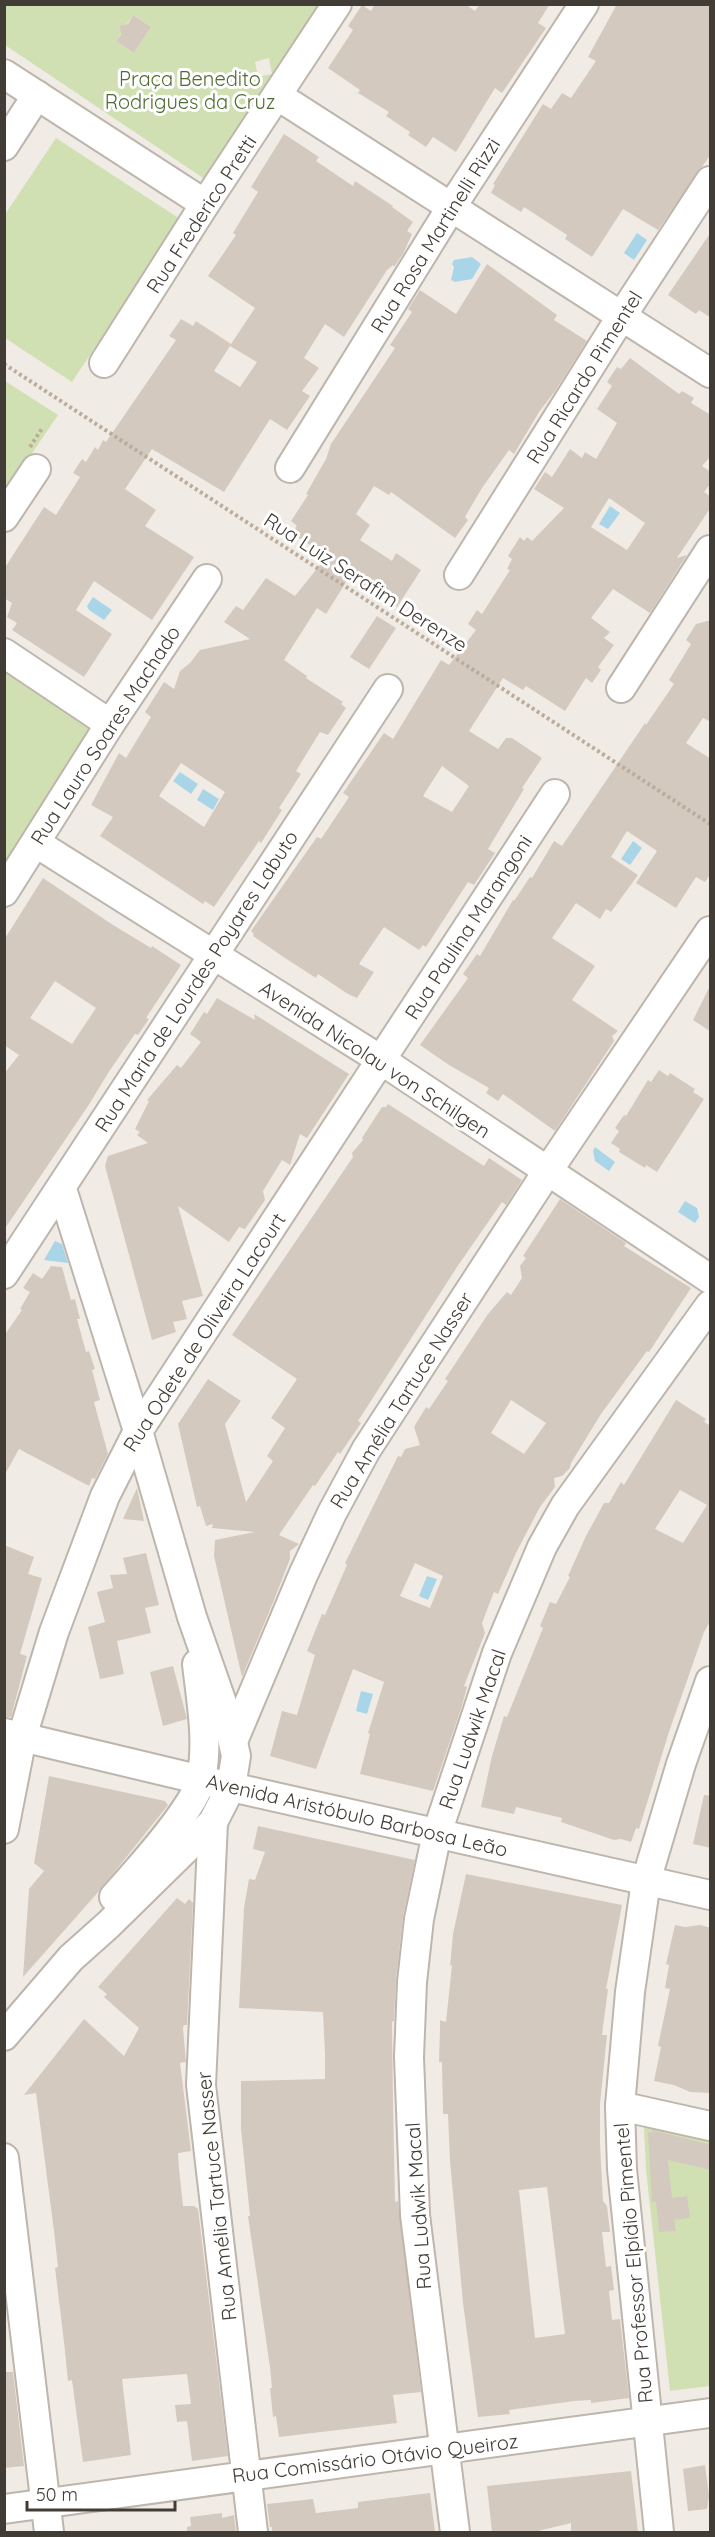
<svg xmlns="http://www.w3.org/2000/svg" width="715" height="2537" viewBox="0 0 715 2537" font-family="Quicksand,sans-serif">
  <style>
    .green { fill: #d1e0b3; fill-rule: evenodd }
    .water { fill: #a8d5e7 }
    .building { fill: #d4c9bf; fill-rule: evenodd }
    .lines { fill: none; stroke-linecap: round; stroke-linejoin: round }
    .minor-casing { stroke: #beb5ac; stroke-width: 32 }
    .path { stroke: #bbac9c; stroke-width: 4; stroke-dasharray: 3 3; stroke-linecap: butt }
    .minor { stroke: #fff; stroke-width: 28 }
    .labels { text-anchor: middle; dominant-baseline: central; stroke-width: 6; stroke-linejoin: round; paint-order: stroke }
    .park-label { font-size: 20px; fill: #4f6c30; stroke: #fff }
    .street-label { font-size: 20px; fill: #423c36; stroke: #fff }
  </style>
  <rect width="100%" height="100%" fill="#f0ece5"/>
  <g class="green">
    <path d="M4,5H323L209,182L5,45ZM133,15L151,27L134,53L116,41L121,33V27L127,24ZM269,58L272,74L258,77L255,62Z"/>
    <path d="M56,138L180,219L72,382L5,338L4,216Z"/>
    <path d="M5,381L58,415L5,493Z"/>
    <path d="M5,670L101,732L5,881Z"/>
    <path d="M655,2127L710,2139V2386L670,2391L646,2169L644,2128Z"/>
  </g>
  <g class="water">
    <path d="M637,233L647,240L634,260L624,253Z"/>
    <path d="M472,257L481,264L472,279L455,282L451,280L454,267L452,264L454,260Z"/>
    <path d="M610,506L620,513L608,529L599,524Z"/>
    <path d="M93,597L112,610L104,620L89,610L87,606Z"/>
    <path d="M180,772L198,784L191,794L173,781Z"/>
    <path d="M203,789L219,799L213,810L197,800Z"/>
    <path d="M633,841L642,848L630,865L621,859Z"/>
    <path d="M595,1147L615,1162L609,1171L595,1161L593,1151Z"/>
    <path d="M685,1201L697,1208L699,1217L695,1223L678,1212Z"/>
    <path d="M55,1241L62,1244L68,1263L44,1260Z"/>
    <path d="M427,1576L437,1579L428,1600L419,1596Z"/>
    <path d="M361,1691L373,1694L367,1714L356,1711Z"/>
  </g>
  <g class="building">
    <path d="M375,4H465L475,11L480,4H550L538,23L546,28L502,93L495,88L456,152L433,137L426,147L408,135L410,132L386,116L389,112L358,93L360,90L328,68L353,30L348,26L362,5L371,11Z"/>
    <path d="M617,4H711V154L658,230L623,209L592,257L565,239L567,235L524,207L521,212L491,193L495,185L493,184L543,104L551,109L562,93L571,98L596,61L588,57Z"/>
    <path d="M133,15L151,27L134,53L116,41L121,34L120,26L128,24Z"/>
    <path d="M284,134L319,157L316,161L353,186L355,181L393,206L392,207L413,222L407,231L412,234L403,254L394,267L393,265L387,270L344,337L325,324L304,358L319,368L302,391L310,396L287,430L270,419L224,492L152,449L125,489L156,510L145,526L194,557L152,620L94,581L76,610L112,634L84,677L12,630L17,623L7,617L12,603L4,598V569L44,507L56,515L80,477L73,473L82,459L86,462L95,447L98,450L103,440L106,442L176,340L169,336L181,319L193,326L196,321L231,344L255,308L208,276L236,235L233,233L258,192L251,187ZM230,346L257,362L240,387L214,371Z"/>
    <path d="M711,232V318L699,310L696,314L668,295Z"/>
    <path d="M487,264L557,315L554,320L587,341L555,391L539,412L514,454L509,450L482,488L465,517L468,520L455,538L391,492L389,495L374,486L356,514L370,525L360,540L392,561L396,553L421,570L397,607L350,576L326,614L317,608L284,660L307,676L306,678L343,702L341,704L346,708L328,735L320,732L296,771L301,774L279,808L282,810L261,843L259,841L214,907L205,901L203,904L100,836L113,817L91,805L119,753L126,758L151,717L145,712L164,682L174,689L180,671L190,663L200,650L250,639L224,622L236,606L243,610L266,578L295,596L327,556L291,533L297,526L291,521L308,495L306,494L326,459L331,444L395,348L390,345L412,312L408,309L420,290L456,314ZM181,763L225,792L204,827L159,796Z"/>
    <path d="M630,358L679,394L682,391L694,398L691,403L711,415V456L702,466L711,472V483L704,492L711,497V507L677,558L687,555L650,613L613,589L591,618L610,632L604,638L614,645L598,667L601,670L592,683L586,678L565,711L526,686L523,690L503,678L469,731L498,749L506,738H512L542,758L522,788L524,789L488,849L495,853L474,885L468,882L426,947L423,945L419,950L384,927L359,964L374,972L357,998L348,994L318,974L316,978L285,958L253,936L254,934L251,931L317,837L321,839L349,797L343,793L384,733L393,739L441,660L449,665L476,630L468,624L477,610L482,614L510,570L507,569L512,559L508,556L520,537L524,541L527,537L532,541L564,508L534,489L545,472L552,477L570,449L582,458L585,452L596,459L617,423L597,409L612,386L607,382L617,367L621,369ZM609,498L645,523L627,550L591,527ZM442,766L469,786L452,812L423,796Z"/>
    <path d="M377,616L396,628L369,669L350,657Z"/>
    <path d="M711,620V722L703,718L686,743L711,759V873L705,882L696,877L676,908L636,883L657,851L627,831L611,857L638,875L611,912L606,909L600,919L576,903L552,938L595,966L572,1000L618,1031L612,1036L614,1041L555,1131L503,1094L498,1101L486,1093L489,1088L449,1065L420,1045L468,978L463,974L477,954L480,956L513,900L514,901L530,877L532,878L554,841L562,846L645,723L646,725L650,719L674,684L669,680L691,644L686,640L696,624Z"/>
    <path d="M43,878L113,925L151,948L152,946L181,965L146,1018L149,1019L138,1035L135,1034L110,1070L88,1106L4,1230V1074L19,1055L4,1045V940ZM55,981L96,1008L72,1044L30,1018Z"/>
    <path d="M711,984V1032L693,1020Z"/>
    <path d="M217,998L255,1020L254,1014L349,1074L307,1138L300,1134L290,1165L282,1160L263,1191L265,1200L245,1229L239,1227L229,1242L178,1206L203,1296L182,1301L187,1319L173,1322L176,1332L152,1340L105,1166L108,1156L148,1143L137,1135L140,1132L135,1129L149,1101L147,1100L177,1065L181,1068L201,1042L190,1034L204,1012L207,1014Z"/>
    <path d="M659,1070L668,1076L670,1073L695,1089L693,1092L704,1099L657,1172L646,1165L645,1168L619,1152L620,1149L611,1143L619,1131L615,1128L624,1115L626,1116L648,1080L651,1082Z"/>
    <path d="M388,1104L484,1166L489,1158L522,1180L506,1205L502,1202L457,1267L358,1421L361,1423L340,1454L338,1452L315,1486L313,1485L279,1535L299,1544L290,1551V1559L274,1600L242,1677L214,1556L215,1540L255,1532L212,1528L213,1524L206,1526L200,1506L197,1507L178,1424L208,1379L241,1401L225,1424L246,1502L273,1461L267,1456L285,1428L271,1418L297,1379L232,1335L353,1157L352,1153L363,1140L362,1138L382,1107H386Z"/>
    <path d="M560,1199L626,1243L624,1246L691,1288L649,1352L647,1351L601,1414L571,1463L570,1468L562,1476L554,1478L555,1487L540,1507L516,1553L498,1594L494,1592L482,1623L485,1633L464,1686L467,1687L461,1709L433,1791L360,1774L370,1734L368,1733L384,1682L353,1669L316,1769L270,1756L282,1711L297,1715L315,1655L307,1651L322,1614L325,1615L347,1565L345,1563L398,1456L401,1457L405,1449L420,1445L414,1427L426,1407L429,1409L448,1381L445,1379L488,1314L507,1292L511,1295L522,1278L520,1266L526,1258L523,1256ZM511,1400L546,1423L524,1454L491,1433ZM415,1563L443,1576L430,1608L400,1596Z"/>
    <path d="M51,1266L62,1267L71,1300L75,1299L80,1319H77L86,1352L89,1351L95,1369L92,1370L100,1400L94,1402L108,1454L95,1479L92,1478L89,1486L19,1449L4,1476V1336L22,1310L20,1309L30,1292L23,1288L33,1273L42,1279Z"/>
    <path d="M676,1400L706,1419L704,1422L711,1426V1620L704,1632L669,1732L639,1829L636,1828L631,1842L621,1839L614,1840L561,1822L562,1818L516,1807L514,1814L481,1807L492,1756L504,1716L507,1717L543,1628L540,1626L550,1602L556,1604L570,1577L568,1576L586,1536L604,1503H609L621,1482L624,1485ZM680,1490L707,1505L683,1543L655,1529Z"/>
    <path d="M137,1488L144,1521L123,1519Z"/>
    <path d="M4,1545L34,1557L28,1574L42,1578L20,1654L27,1656L11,1717H4Z"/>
    <path d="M146,1553L159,1605L145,1608L151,1633L117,1641L124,1674L100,1679L88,1627L105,1622L97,1592L113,1588L110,1575L127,1574L123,1558Z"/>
    <path d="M173,1666L187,1719L163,1726L150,1672Z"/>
    <path d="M49,1776L165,1801L168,1805L100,1890L23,1977L29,1889L44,1871L34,1863Z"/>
    <path d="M704,1795L711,1796V1848L693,1844Z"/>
    <path d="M258,1826L415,1860L403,1916L396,1980L394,2021L392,2022L393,2104L395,2202L398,2201L421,2392L393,2395L397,2423L279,2437L276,2416L273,2417L270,2388H272L270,2367L248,2216H250L241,2129V2081L325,2079V2054L323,2012L239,2008L244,1908L249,1879L255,1880L265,1852L253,1849Z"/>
    <path d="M466,1874L622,1905L606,1989H608L602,2035H607L600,2104V2144L603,2201L607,2206L610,2232H602L606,2267L611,2266L614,2290L609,2291L612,2320L620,2319L629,2398L591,2403V2400L574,2401L509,2410L510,2414L478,2417L463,2303L450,2161L448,2114H443L442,2062H439L440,2027V2020L446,2022L452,1965L450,1966L453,1934ZM547,2187L565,2334L535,2338L519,2190Z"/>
    <path d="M177,1898L185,1904L189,1899L193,1903L187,2025H184L183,2028L186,2062L180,2063L191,2151L178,2153L179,2169L183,2206H194L198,2209L228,2456L192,2461L187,2421L177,2422L175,2405L191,2404L187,2374L122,2379L131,2455L83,2462L72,2380L68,2381L64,2342L55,2268L58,2267L54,2231L36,2093L24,2095L84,2019L124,2056L139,2028L104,1997L107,1994L98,1987Z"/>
    <path d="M675,1925L685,1927L700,1925L711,1928V2093L690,2092L674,2085L654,2081L661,2047L658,2046L670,1989L665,1988L669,1965L666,1964Z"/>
    <path d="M652,2130L711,2145V2170L668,2160L672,2198L687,2196L690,2218L674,2220L676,2231L659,2232L656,2202H652L648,2132L652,2133Z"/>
    <path d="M4,2372H13L24,2466L4,2468Z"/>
    <path d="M705,2465L709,2496L707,2509L688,2511L683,2469Z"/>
    <path d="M631,2471L638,2532H571V2523L534,2532H492L487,2486Z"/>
    <path d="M430,2493L435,2532H272V2527H270L267,2504L313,2499L316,2513L358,2508V2502Z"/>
    <path d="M222,2513V2518L234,2515L236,2532H187V2527L191,2526L190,2517Z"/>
  </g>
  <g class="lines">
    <g class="minor-casing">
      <g id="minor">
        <path d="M4,74L205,204"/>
        <path d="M278,96L710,373"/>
        <path d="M4,146L37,95"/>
        <path d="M104,363L205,204L337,4"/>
        <path d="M290,468L452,206L584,4"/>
        <path d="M4,517L36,469"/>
        <path d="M459,575L621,317L710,181"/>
        <path d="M4,653L110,724"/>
        <path d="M621,688L710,550"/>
        <path d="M36,843L381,1060L710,1279"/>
        <path d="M4,892L110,724L207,579"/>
        <path d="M4,1274L388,689"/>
        <path d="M5,1733L231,1787L710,1895"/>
        <path d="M234,1739L303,1575L332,1513L366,1450L547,1172L710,931"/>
        <path d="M213,1822L201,2085L253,2532"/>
        <path d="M4,1829L22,1737L54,1632L105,1496L138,1431L555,794"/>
        <path d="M114,1897C136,1872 194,1809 201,1779C209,1742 201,1701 197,1664"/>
        <path d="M4,2036L71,1958L108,1925L213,1822L231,1787L236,1756L228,1720L192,1617L138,1431L62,1189"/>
        <path d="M620,2106L710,2126"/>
        <path d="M4,2158L49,2532"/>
        <path d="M4,2509L710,2413"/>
        <path d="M455,2532L415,2215L409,2057L412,1982L419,1919L437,1833L497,1653L542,1547L565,1506L710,1305"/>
        <path d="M659,2532L622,2169L620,2106L630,1992L646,1881L681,1764L710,1681"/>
      </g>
    </g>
    <g class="path">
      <path d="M4,364L710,824"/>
      <path d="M30,447L43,427"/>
    </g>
    <use href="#minor" class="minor"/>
  </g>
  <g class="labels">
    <g class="park-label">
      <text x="190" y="78">Praça Benedito<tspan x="190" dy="23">Rodrigues da Cruz</tspan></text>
    </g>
    <g class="street-label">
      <text transform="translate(201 214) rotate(-57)">Rua Frederico Pretti</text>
      <text transform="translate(435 235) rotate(-58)">Rua Rosa Martinelli Rizzi</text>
      <text transform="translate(584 377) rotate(-58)">Rua Ricardo Pimentel</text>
      <text transform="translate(366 582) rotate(33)">Rua Luiz Serafim Derenze</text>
      <text transform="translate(105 735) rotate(-57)">Rua Lauro Soares Machado</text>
      <text transform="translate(468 927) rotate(-57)">Rua Paulina Marangoni</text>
      <text transform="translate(196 981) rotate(-57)">Rua Maria de Lourdes Poyares Labuto</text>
      <text transform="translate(375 1059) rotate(33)">Avenida Nicolau von Schilgen</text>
      <text transform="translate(204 1332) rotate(-57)">Rua Odete de Oliveira Lacourt</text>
      <text transform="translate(401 1400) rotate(-58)">Rua Amélia Tartuce Nasser</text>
      <text transform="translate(472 1729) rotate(-71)">Rua Ludwik Macal</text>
      <text transform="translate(357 1815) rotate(13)">Avenida Aristóbulo Barbosa Leão</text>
      <text transform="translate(216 2196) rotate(-96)">Rua Amélia Tartuce Nasser</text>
      <text transform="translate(418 2206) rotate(-94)">Rua Ludwik Macal</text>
      <text transform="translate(633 2263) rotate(-95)">Rua Professor Elpídio Pimentel</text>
      <text transform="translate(375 2458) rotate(-7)">Rua Comissário Otávio Queiroz</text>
    </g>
  </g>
  <rect width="715" height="2537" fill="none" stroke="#423c36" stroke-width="12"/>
  <path d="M27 2501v9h148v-9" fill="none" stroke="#423c36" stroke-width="3"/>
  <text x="36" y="2501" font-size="18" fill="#423c36" stroke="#ffffff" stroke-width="4.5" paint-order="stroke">50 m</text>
</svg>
